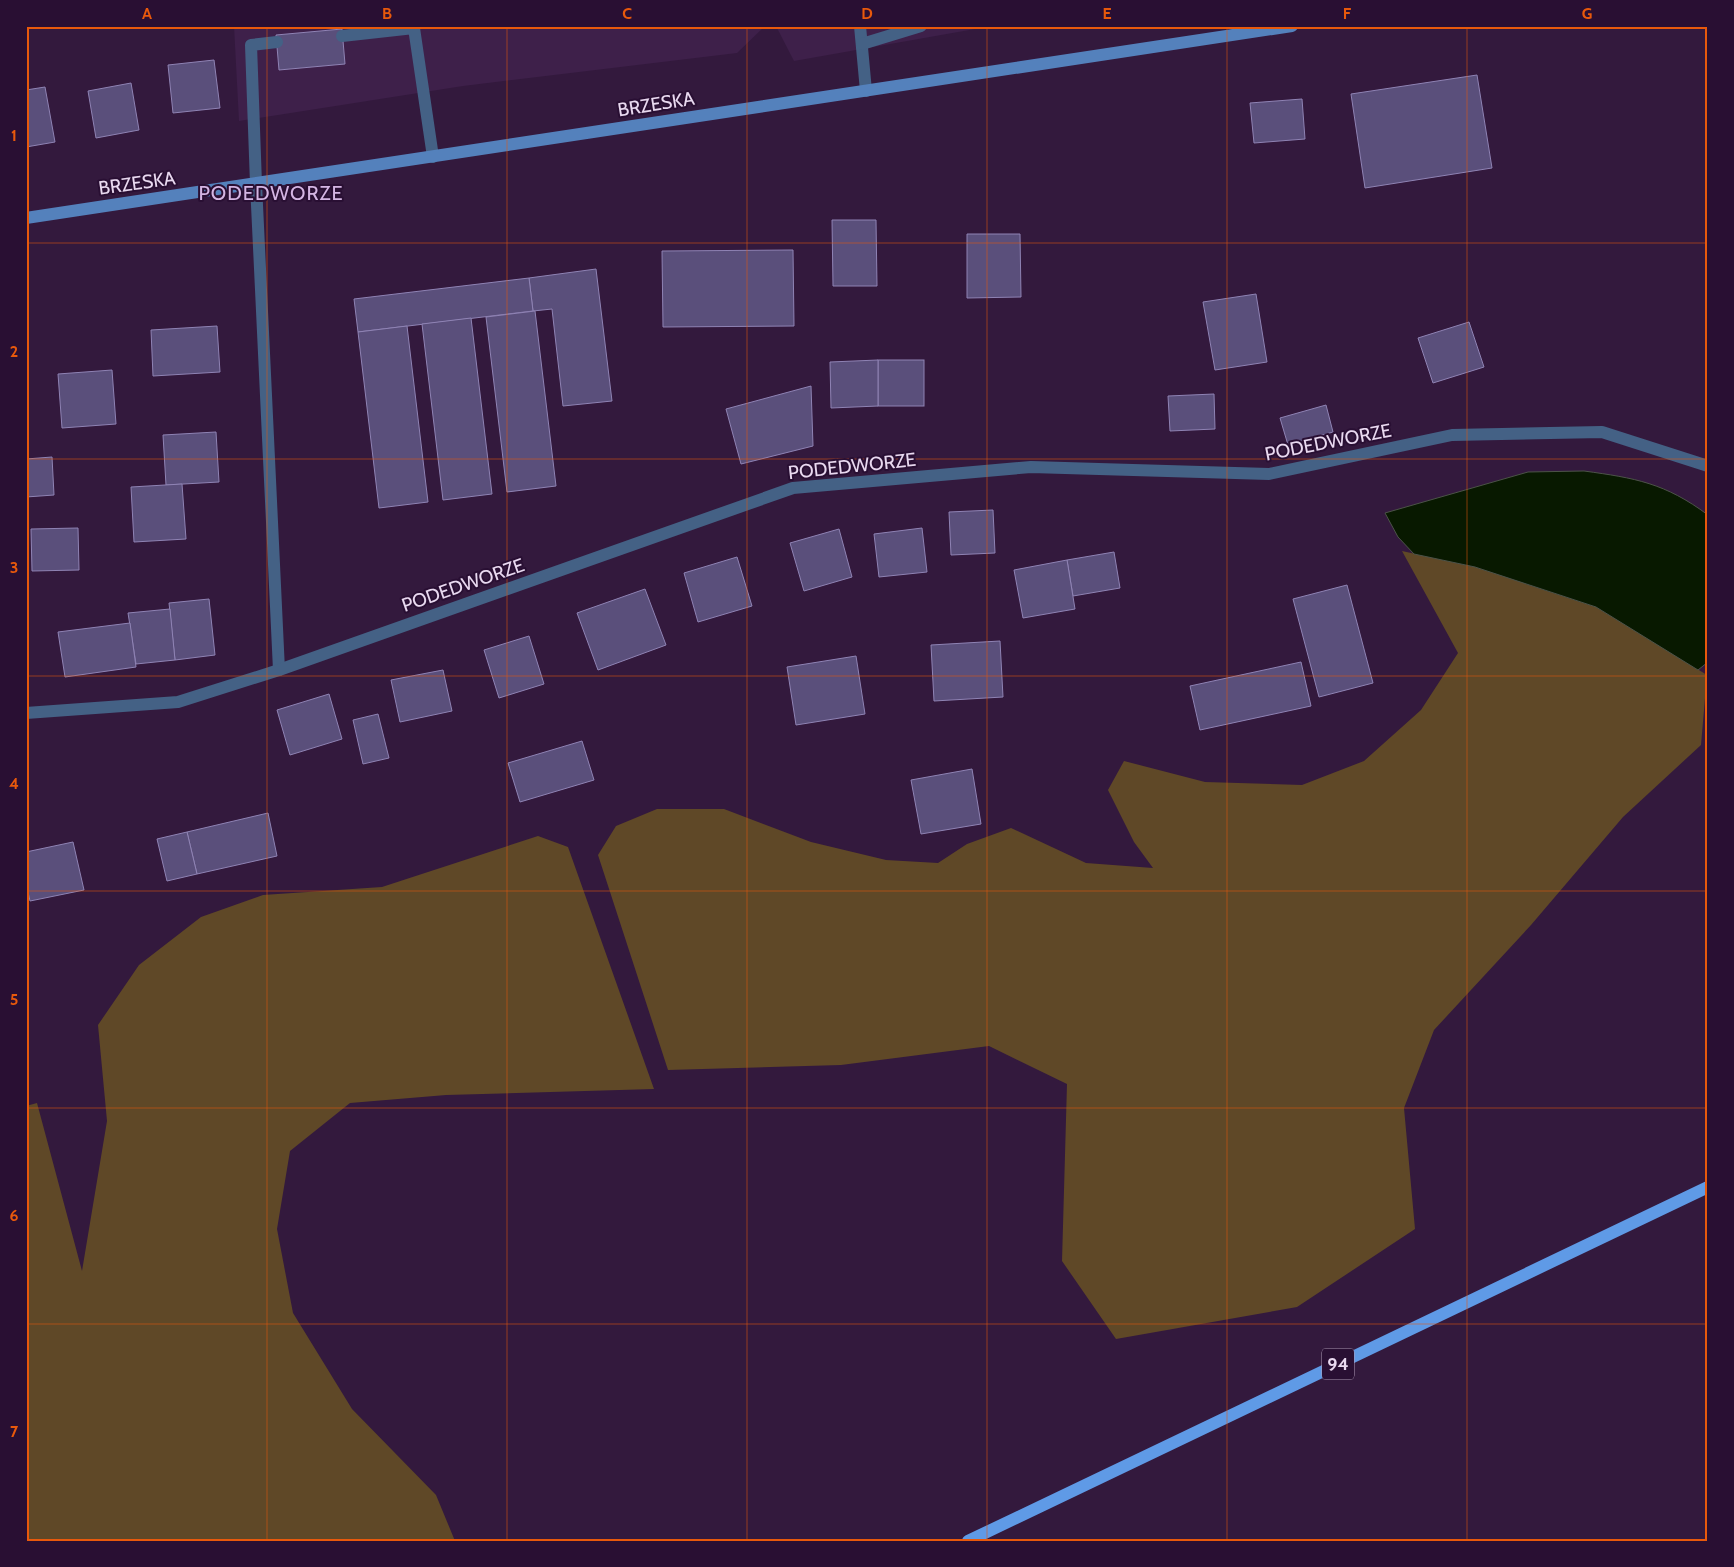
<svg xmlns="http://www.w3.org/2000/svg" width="1734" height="1567" viewBox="0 0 1734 1567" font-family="Cabin,sans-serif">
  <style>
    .built { fill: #3e204a }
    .green { fill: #5f4827 }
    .water { fill: #081900; stroke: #4c5348 }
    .building { fill: #5a4f7b; stroke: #8f83b4 }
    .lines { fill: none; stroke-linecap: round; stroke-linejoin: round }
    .service { stroke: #446185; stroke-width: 12 }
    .minor { stroke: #446185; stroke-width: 12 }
    .secondary { stroke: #5481bc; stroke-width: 12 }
    .primary { stroke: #5f9ae6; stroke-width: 12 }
    .grid { fill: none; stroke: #e8590c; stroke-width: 1; stroke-opacity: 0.55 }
    .labels { text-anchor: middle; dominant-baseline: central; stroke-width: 4; stroke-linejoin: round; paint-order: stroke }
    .shield { fill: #290f33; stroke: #af9cb7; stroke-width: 1 }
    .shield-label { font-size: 18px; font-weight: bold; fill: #e9d9f0 }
    .street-label { font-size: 19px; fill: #e9d9f0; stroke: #290f33 }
    .neighbourhood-label { font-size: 20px; letter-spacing: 1px; fill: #d4b5e3; stroke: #290f33 }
    .neatline { fill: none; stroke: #e8590c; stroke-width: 2 }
    .grid-label { font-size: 16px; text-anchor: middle; font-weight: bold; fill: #e8590c }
  </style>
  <rect width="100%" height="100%" fill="#33193d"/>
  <g class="built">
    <path d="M234,26H765L737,53L463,86L239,121Z"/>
    <path d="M776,26H992L794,61Z"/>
  </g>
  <g class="green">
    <path d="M1402,551L1475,567L1596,607L1707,675L1701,745L1623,817L1531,925L1434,1030L1404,1108L1415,1229L1297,1307L1116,1339L1062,1261L1067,1084L989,1046L841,1065L668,1070L598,855L616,826L657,809H724L811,842L886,860L938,863L967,844L1011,828L1086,863L1153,868L1134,842L1108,790L1124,761L1205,782L1302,785L1364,761L1421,710L1458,653Z"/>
    <path d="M538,836L568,847L654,1089L446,1095L350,1103L290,1151L277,1229L293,1313L352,1409L436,1495L455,1541H26V1106L37,1103L82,1271L107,1121L98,1025L139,965L201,917L263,895L382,887Z"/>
  </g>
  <path class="water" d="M1584,471C1635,478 1665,483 1708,515V662L1698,670L1596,607L1475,567L1414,554L1398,537L1385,513L1528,472Z"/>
  <g class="building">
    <path d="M342,29L345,64L279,70L276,35Z"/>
    <path d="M214,60L220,108L173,113L168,65Z"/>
    <path d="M1477,75L1492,168L1365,188L1351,94Z"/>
    <path d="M131,83L139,130L96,138L88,91Z"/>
    <path d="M45,87L55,142L26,147V90Z"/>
    <path d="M1302,99L1305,139L1254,143L1250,103Z"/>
    <path d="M832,220H876L877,286H833Z"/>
    <path d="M967,234H1020L1021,297L967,298Z"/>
    <path d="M793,250L794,326L663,327L662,251Z"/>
    <path d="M596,269L612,401L563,406L552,309L533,311L529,278Z"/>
    <path d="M529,278L533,311L358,332L354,299Z"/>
    <path d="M1256,294L1267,362L1215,370L1203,302Z"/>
    <path d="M535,311L556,486L507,492L486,317Z"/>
    <path d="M471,318L492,494L443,500L422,324Z"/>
    <path d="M1469,322L1484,367L1433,383L1418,338Z"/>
    <path d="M217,326L220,372L153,376L151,330Z"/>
    <path d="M407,326L428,502L379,508L358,332Z"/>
    <rect x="878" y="360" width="46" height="46"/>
    <path d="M878,360V406L831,408L830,362Z"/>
    <path d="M112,370L116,424L62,428L58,374Z"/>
    <path d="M811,386L813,446L741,464L726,409Z"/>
    <path d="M1214,394L1215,429L1170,431L1168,396Z"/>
    <path d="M1326,405L1333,432L1288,445L1280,418Z"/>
    <path d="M216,432L219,482L166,485L163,435Z"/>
    <path d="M52,457L54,495L26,497V459Z"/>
    <path d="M182,484L186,539L134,542L131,487Z"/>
    <path d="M993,510L995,553L951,555L949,512Z"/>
    <path d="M78,528L79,570L32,571L31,529Z"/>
    <path d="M922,528L927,572L879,577L874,534Z"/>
    <path d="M839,529L852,577L804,591L790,543Z"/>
    <path d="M1114,552L1120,588L1073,596L1067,560Z"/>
    <path d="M737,557L752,606L698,622L684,573Z"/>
    <path d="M1067,560L1075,609L1023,618L1014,570Z"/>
    <path d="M1347,585L1373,683L1319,697L1293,599Z"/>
    <path d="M645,589L666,645L598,670L577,613Z"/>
    <path d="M209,599L215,655L175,660L169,603Z"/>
    <path d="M170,609L175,660L136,664L128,613Z"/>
    <path d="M130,623L136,667L65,677L58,632Z"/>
    <path d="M529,636L544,684L499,698L484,650Z"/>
    <path d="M1000,641L1003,697L934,701L931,645Z"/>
    <path d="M856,656L865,714L796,725L787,667Z"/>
    <path d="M1301,662L1311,706L1200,730L1190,686Z"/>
    <path d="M443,670L452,711L400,722L391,680Z"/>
    <path d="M329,694L342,739L290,755L277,710Z"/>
    <path d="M378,714L389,758L363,764L353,720Z"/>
    <path d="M582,741L594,780L520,802L508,763Z"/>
    <path d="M972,769L981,824L921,834L911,780Z"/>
    <path d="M268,813L277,856L197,874L187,832Z"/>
    <path d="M187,832L197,874L167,881L157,839Z"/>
    <path d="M73,842L84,890L30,901L26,883V852Z"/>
  </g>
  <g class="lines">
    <g class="service">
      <path d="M860,26L866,91"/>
      <path d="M342,36L414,28L433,157"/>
      <path d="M862,44L921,26"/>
      <path d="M256,184L251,45L277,42"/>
    </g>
    <g class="minor">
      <path d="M256,184L279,670"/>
      <path d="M26,713L178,702L279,670L793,488L1031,467L1269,474L1452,435L1602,432L1708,466"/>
    </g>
    <path class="secondary" d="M26,218L1292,26"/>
    <path class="primary" d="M968,1541L1708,1187"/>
  </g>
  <path class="grid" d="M267,26V1541M507,26V1541M747,26V1541M987,26V1541M1227,26V1541M1467,26V1541M26,243H1708M26,459H1708M26,676H1708M26,891H1708M26,1108H1708M26,1324H1708"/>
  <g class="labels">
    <rect class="shield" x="1322" y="1348.5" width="32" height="31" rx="4"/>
    <g class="shield-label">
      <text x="1338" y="1364">94</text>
    </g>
    <g class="street-label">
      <text transform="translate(656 104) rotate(-9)">BRZESKA</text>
      <text transform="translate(137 183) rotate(-8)">BRZESKA</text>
      <text transform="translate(1328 442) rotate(-11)">PODEDWORZE</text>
      <text transform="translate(852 466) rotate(-6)">PODEDWORZE</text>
      <text transform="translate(463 585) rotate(-19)">PODEDWORZE</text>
    </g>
    <g class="neighbourhood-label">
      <text x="271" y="193">PODEDWORZE</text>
    </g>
  </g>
  <rect width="1734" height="1567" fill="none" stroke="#290f33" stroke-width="55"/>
  <rect x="28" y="28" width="1678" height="1512" class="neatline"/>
  <g class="grid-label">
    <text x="147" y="19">A</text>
    <text x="387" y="19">B</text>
    <text x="627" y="19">C</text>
    <text x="867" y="19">D</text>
    <text x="1107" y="19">E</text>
    <text x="1347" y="19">F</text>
    <text x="1587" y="19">G</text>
    <text x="14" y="141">1</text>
    <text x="14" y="357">2</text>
    <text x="14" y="573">3</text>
    <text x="14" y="789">4</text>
    <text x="14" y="1005">5</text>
    <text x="14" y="1221">6</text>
    <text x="14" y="1437">7</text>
  </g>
</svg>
